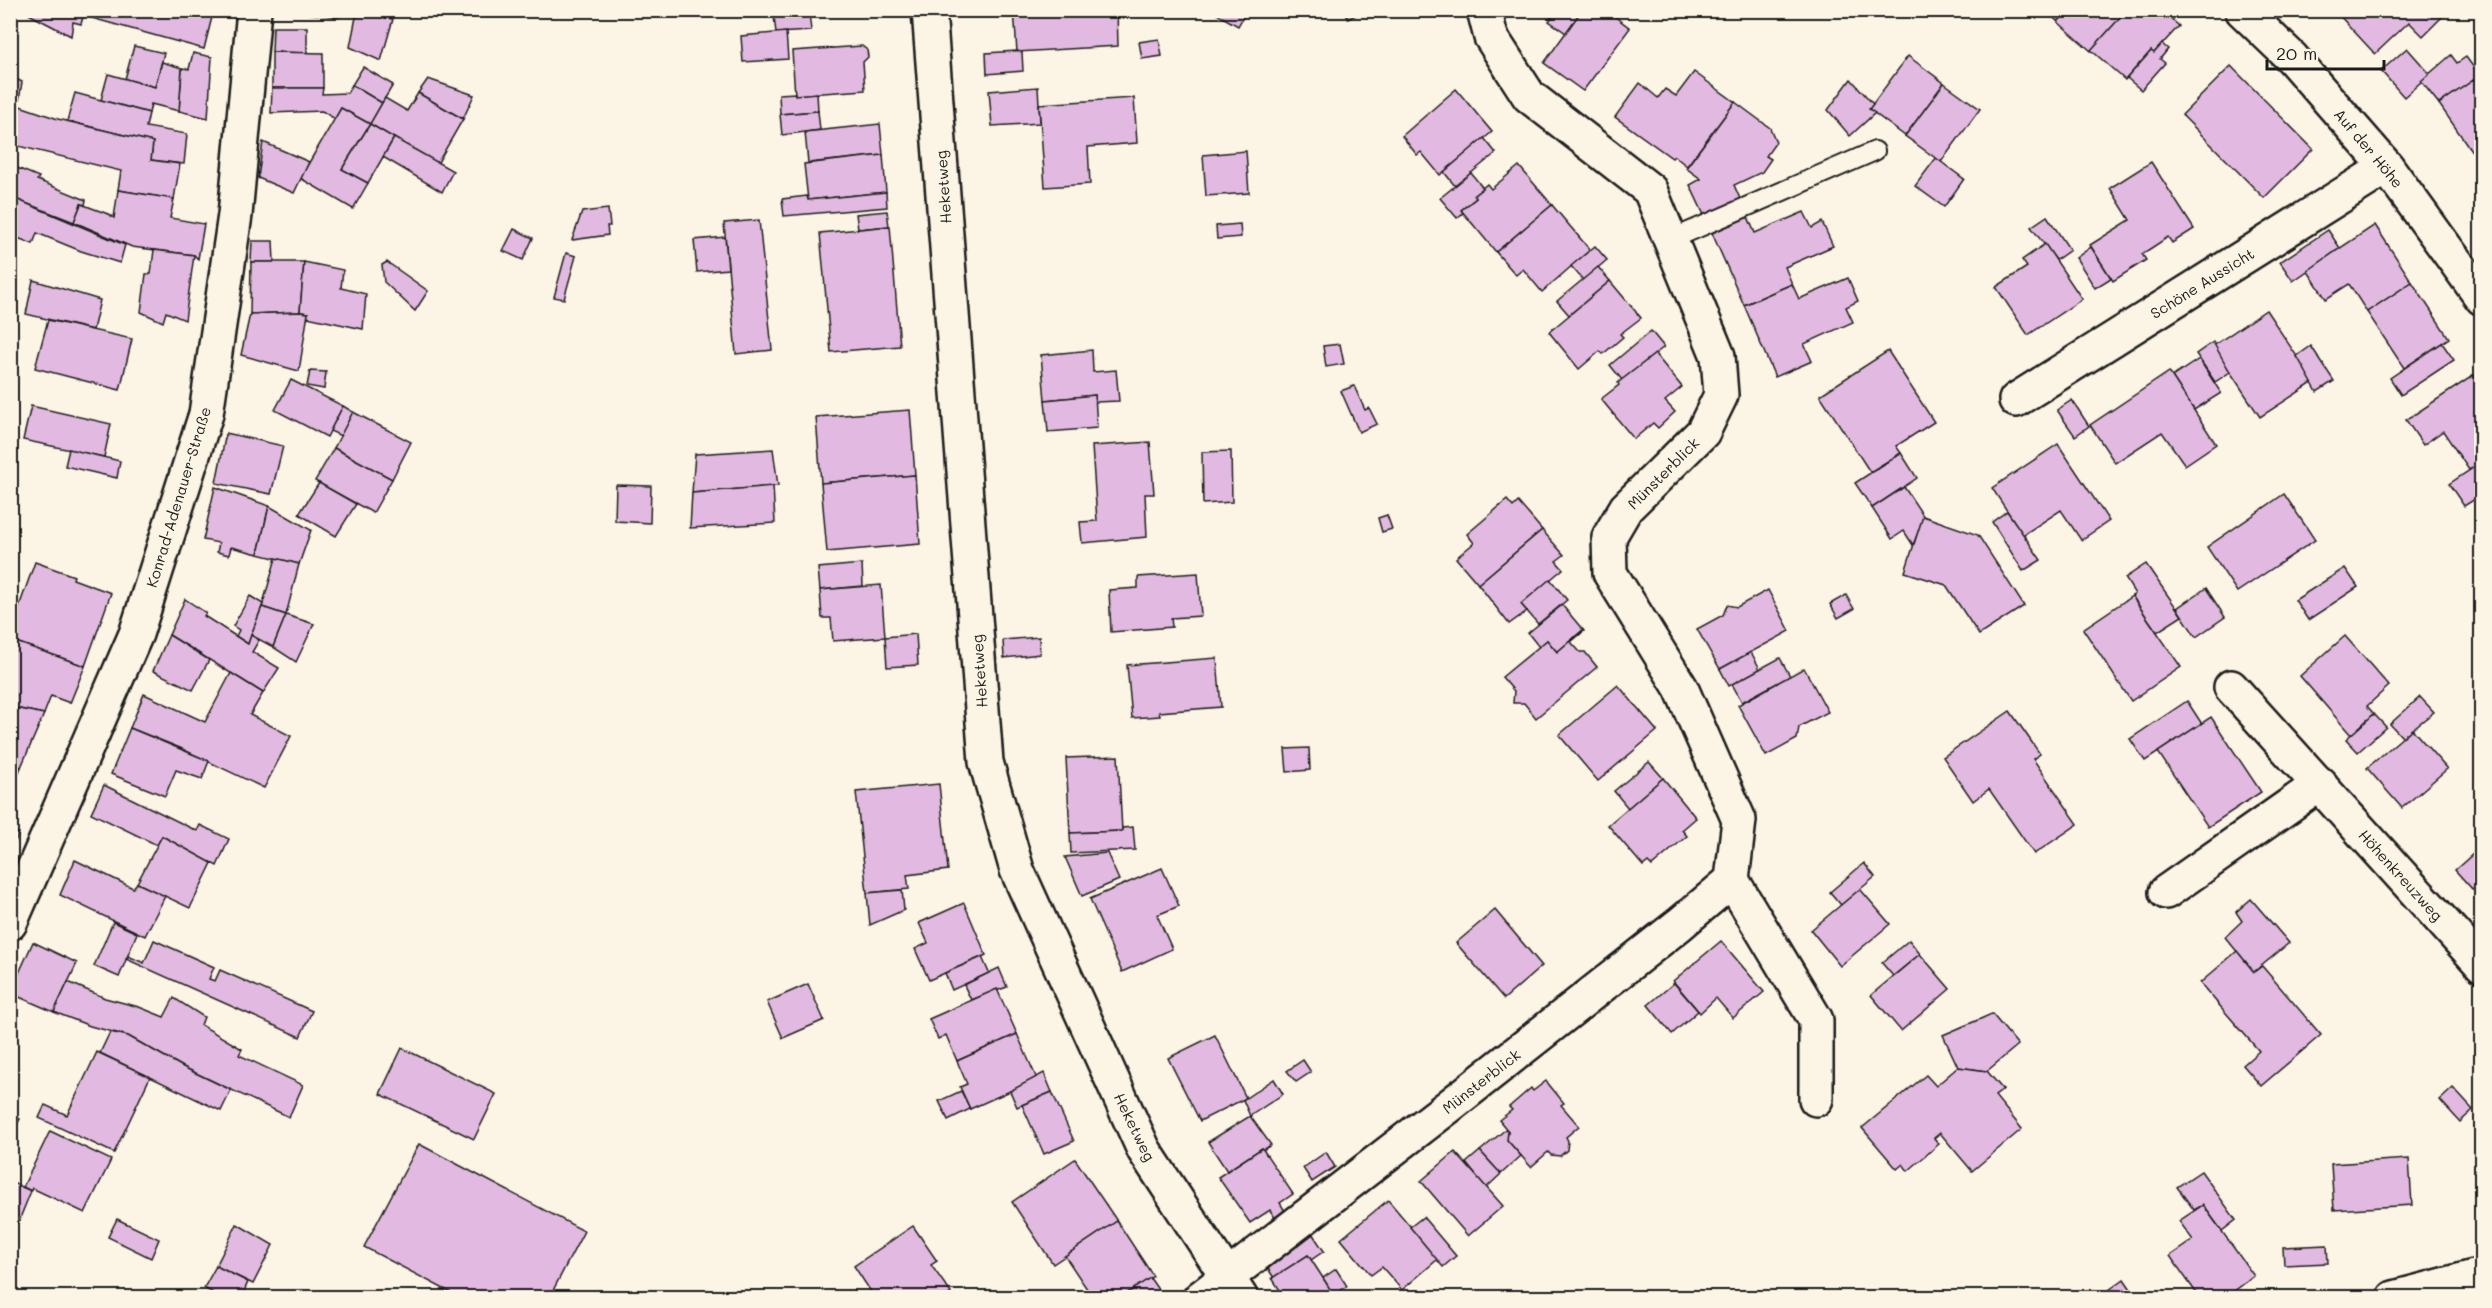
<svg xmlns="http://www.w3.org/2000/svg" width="2492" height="1308" viewBox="0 0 2492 1308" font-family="Mali,sans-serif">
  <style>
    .building { fill: #e2bae1; stroke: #1c1c1c; stroke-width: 1.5 }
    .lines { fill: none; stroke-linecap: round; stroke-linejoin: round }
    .service-casing { stroke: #1c1c1c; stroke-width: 22 }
    .minor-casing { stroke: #1c1c1c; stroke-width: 38 }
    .tertiary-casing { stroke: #1c1c1c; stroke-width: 38 }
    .service { stroke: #fcf5e5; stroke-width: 18 }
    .minor { stroke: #fcf5e5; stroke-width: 33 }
    .tertiary { stroke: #fcf5e5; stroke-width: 33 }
    .labels { text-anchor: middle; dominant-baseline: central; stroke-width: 4.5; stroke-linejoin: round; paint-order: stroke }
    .street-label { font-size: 15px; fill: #1c1c1c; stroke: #fcf5e5 }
  </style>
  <rect width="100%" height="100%" fill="#fcf5e5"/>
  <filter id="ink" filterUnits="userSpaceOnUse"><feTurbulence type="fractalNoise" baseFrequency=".0167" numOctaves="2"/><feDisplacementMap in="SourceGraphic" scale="12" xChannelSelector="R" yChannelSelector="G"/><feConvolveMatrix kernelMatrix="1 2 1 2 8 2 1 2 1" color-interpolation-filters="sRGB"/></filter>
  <g filter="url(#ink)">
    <g class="building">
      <path d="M21,10H85L81,24L73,22L71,36Z"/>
      <path d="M90,10H187L212,17L204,49L88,17Z"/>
      <path d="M281,10H339V17Z"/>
      <path d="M774,10H837L774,16Z"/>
      <path d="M1014,10H1117L1118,46L1017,52Z"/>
      <path d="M1216,10H1247L1238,26L1215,13Z"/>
      <path d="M1344,10H1365L1348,19Z"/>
      <path d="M1543,10H1582L1566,33L1549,21L1552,17Z"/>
      <path d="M1582,10H1606L1630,28L1583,91L1544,63Z"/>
      <path d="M2045,10H2068L2058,22Z"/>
      <path d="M2068,10H2127L2091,51L2058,22Z"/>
      <path d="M2127,10H2161L2179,26L2154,53L2151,51L2125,80L2091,50Z"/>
      <path d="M2342,10H2449L2423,36L2409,22L2375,54L2338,14Z"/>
      <path d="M357,12L393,19L381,61L350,47Z"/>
      <path d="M809,13L811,31L776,33L774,16Z"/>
      <path d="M273,27H307V53L272,52Z"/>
      <path d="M786,32L788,59L743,62L741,36Z"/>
      <path d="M1159,39L1162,56L1142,59L1139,42Z"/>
      <path d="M2162,44L2168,49L2160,59L2165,63L2141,90L2127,78L2151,51L2154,53Z"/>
      <path d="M134,46L164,53L155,87L125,79Z"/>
      <path d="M862,46L867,50L868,57L863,62L865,90L795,95L792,51Z"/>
      <path d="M2407,48L2430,74L2404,97L2381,71Z"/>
      <path d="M1017,51L1022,52L1023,71L987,74L986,53Z"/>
      <path d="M272,52L323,53V88H272Z"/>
      <path d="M193,53L212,57L208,118L179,111L182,68L189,69Z"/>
      <path d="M2451,55L2457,63L2466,57L2480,76L2439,104L2421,81Z"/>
      <path d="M1908,56L1944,83L1905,136L1869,109Z"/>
      <path d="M162,62L182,68L179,111L151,104L149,113L101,100L108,74L155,87Z"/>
      <path d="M2231,66L2313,149L2264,198L2182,115Z"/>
      <path d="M363,67L393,85L382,103L352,85Z"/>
      <path d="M1694,72L1735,102L1687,166L1674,156L1672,158L1615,117L1640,83L1658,98L1665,89L1676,96Z"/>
      <path d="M2482,74V166L2439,104Z"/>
      <path d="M10,76L22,82L19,101L10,97Z"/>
      <path d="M428,79L474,95L463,119L418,93Z"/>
      <path d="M1851,79L1873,104L1869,109L1875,113L1850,136L1828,110Z"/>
      <path d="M1944,83L1980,109L1941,162L1905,136Z"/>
      <path d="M352,85L382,103L370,124L341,108L335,119L322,111L271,113L272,88H323L322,94L347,93Z"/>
      <path d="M1038,87L1040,123L992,126L989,91Z"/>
      <path d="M1456,89L1492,132L1440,175L1421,152L1417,155L1402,136Z"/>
      <path d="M75,93L149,113L146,127L187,134L184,164L151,160L153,142L67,121Z"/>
      <path d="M418,93L463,119L437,164L370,124L385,98L407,111Z"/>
      <path d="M795,93V95L817,93L818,111L780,114L779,94Z"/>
      <path d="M1134,98L1137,143L1088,147L1090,184L1045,187L1039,104Z"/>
      <path d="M1735,102L1770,128L1776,142L1766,156L1771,159L1762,172L1734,185L1741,201L1705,217L1690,185L1701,179L1686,168Z"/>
      <path d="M17,105L58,119L153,142L151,160L180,164L174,199L118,190L121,171L10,144Z"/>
      <path d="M341,108L370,124L342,169L368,183L353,209L300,178Z"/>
      <path d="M818,111L820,130L782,135L780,114Z"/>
      <path d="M370,124L394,138L368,183L342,169Z"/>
      <path d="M880,124L883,155L808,163L805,132Z"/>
      <path d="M394,138L453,171L442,192L383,157Z"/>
      <path d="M1484,138L1496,153L1455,186L1444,172Z"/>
      <path d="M263,142L309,162L294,193L258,178Z"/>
      <path d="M1246,151L1249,193L1206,196L1203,155Z"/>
      <path d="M883,155L886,192L808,200L804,164Z"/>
      <path d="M1936,158L1964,179L1944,207L1915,186Z"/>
      <path d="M2151,162L2194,229L2172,243L2168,237L2142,254L2146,260L2113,281L2090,245L2130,220L2110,188Z"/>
      <path d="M10,165L39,177L37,180L86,200L85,205L81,204L74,222L10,197Z"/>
      <path d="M1519,166L1552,205L1496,252L1461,210L1476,198L1474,195L1487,184L1491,189Z"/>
      <path d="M1471,173L1483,188L1474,195L1476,198L1461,210L1463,213L1457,218L1440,198Z"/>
      <path d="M118,190L174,199L170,218L204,224L198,259L194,255L132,247L74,222L81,204L108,214L114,218Z"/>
      <path d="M886,192L887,207L784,216L782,199L807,196L808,200Z"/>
      <path d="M11,197L125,245L120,263L81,251L37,233L33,244L10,235Z"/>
      <path d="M1552,205L1590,250L1542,292L1523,269L1516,275L1496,252Z"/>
      <path d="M608,209L610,226H607L608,235L572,240L582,212Z"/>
      <path d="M887,211L889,226L858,229L856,214Z"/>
      <path d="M1804,212L1812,228L1822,222L1833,246L1785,267L1792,284L1744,305L1712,233L1748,217L1755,233Z"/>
      <path d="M2047,216L2070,250L2056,260L2031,227Z"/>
      <path d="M759,220L772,350L736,354L724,223Z"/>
      <path d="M1240,224L1241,237L1217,239L1216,226Z"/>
      <path d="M2375,225L2412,282L2367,312L2349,284L2326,299L2307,270Z"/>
      <path d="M890,226L900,346L831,352L820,233Z"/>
      <path d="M514,229L533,238L523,260L503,251Z"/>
      <path d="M2328,230L2340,248L2293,281L2280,262Z"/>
      <path d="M725,237L728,269L697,272L694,240Z"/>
      <path d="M252,241H273L274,262H251Z"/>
      <path d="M2045,244L2082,299L2028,335L1996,287L2027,267L2022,260Z"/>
      <path d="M1595,246L1607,260L1583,280L1571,266Z"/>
      <path d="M2091,247L2111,278L2095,288L2076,258Z"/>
      <path d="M154,250L194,255L185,320L166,312L163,322L141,312L146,274H151Z"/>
      <path d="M566,253L576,256L564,299L554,297Z"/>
      <path d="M251,262H304L300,312L250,314Z"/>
      <path d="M304,262L343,270L341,288L366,294L363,329L307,317L308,313L300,312Z"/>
      <path d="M387,262L428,291L415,311L384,282L382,265Z"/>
      <path d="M1598,267L1610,281L1569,315L1557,301Z"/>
      <path d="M1848,278L1858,301L1846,307L1853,322L1804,344L1812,361L1775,377L1744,305L1792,284L1799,299Z"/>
      <path d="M33,280L100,300L93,330L26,314Z"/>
      <path d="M1610,281L1641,318L1620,334L1623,337L1603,354L1600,351L1579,369L1549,332Z"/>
      <path d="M2412,282L2449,338L2404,368L2367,312Z"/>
      <path d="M2266,310L2314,382L2260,417L2213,346Z"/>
      <path d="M300,312L308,313L299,371L241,355L250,314Z"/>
      <path d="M48,320L132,339L120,390L35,368Z"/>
      <path d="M1651,331L1664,347L1622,380L1610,365Z"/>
      <path d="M2213,342L2230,372L2215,382L2196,354Z"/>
      <path d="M2442,343L2454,360L2401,395L2390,378Z"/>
      <path d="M1340,344L1344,364L1326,367L1323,346Z"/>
      <path d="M2311,346L2334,381L2317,392L2297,356Z"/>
      <path d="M1092,350L1093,372L1116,370L1119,401L1095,402V395L1045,400L1041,355Z"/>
      <path d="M1888,351L1934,422L1896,446L1901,453L1870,472L1820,395Z"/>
      <path d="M1655,354L1682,387L1665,401L1675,412L1658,428L1653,423L1634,439L1601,399L1619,385L1618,383L1620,381Z"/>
      <path d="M2199,359L2221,393L2194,410L2172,377Z"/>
      <path d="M310,371L326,372L324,389L307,386Z"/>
      <path d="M2169,372L2216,444L2185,465L2162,432L2115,463L2090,425Z"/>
      <path d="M2474,375L2482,386V462L2469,470L2443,431L2423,445L2406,420Z"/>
      <path d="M291,380L343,406L327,437L275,410Z"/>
      <path d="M1354,386L1365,410L1369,408L1377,424L1359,432L1341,391Z"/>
      <path d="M1095,395L1097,428L1048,432L1045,400Z"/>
      <path d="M2072,400L2089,426L2075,436L2057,410Z"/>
      <path d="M31,406L111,424L104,457L23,440Z"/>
      <path d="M343,406L353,412L341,436L330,431Z"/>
      <path d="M910,410L915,475L821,483L816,417Z"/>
      <path d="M353,412L411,442L392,479L334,448Z"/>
      <path d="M226,433L283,446L271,494L216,483Z"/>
      <path d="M1150,442L1154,494H1145L1147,537L1082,543L1080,522L1097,521L1092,446Z"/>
      <path d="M2058,444L2109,521L2081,540L2061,510L2023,535L1992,488Z"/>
      <path d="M334,448L392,479L373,513L315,481Z"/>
      <path d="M69,449L120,461L117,478L65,466Z"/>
      <path d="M773,449L778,486L692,493L695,454Z"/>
      <path d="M1231,451L1232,502L1203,504L1202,452Z"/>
      <path d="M1901,453L1917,478L1872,508L1855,483Z"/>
      <path d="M2482,462V505L2479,507L2475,499L2464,506L2449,484Z"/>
      <path d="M915,475L920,544L827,552L821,483Z"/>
      <path d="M319,483L356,504L336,536L299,514Z"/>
      <path d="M616,485L651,486L650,523L615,521Z"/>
      <path d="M773,486L775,523L690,528L692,493Z"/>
      <path d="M215,487L269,506L258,554L231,547L229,555L217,552L219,543L203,540Z"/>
      <path d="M1904,487L1924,517L1913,545L1904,531L1892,539L1872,508Z"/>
      <path d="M2284,494L2315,540L2237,592L2207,547Z"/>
      <path d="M1507,500L1513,507L1518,502L1542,530L1478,584L1456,558L1474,543L1467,534Z"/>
      <path d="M269,506L311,530L299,564L258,554Z"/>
      <path d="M2007,511L2041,560L2023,571L1992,522Z"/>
      <path d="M1387,515L1392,529L1382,532L1378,518Z"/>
      <path d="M1923,516L1978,535L2024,606L1979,635L1946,585L1905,572Z"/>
      <path d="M1542,530L1564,555L1556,561L1563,569L1521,604L1527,611L1509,624L1478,584Z"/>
      <path d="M276,558L299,564L286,615L262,607Z"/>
      <path d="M35,562L74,576L73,579L111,593L85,666L10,640V632Z"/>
      <path d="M862,564L863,586L820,590L818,568Z"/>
      <path d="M2146,564L2182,616L2157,632L2132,596L2135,594L2125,578Z"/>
      <path d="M2345,568L2358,587L2308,620L2295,600Z"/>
      <path d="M1198,573L1201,616L1171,618L1172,627L1111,632L1109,590L1138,588V577Z"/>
      <path d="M1550,579L1567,600L1538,624L1521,604Z"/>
      <path d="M881,585L885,637L833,641L831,618H822L820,590Z"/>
      <path d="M2206,588L2225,617L2196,637L2177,608Z"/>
      <path d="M1768,590L1790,631L1720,669L1697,629L1723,615L1727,605L1737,607Z"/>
      <path d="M1846,595L1854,609L1838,618L1830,604Z"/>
      <path d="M250,596L263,604L248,644L236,636L239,630L233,626Z"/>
      <path d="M2132,596L2181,667L2131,701L2083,629Z"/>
      <path d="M185,599L206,613L204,616L248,644L251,635L259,640L252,652L279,668L263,693L169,635Z"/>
      <path d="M1562,605L1583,630L1557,652L1547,640L1539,647L1528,633Z"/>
      <path d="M262,607L286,615L273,647L251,635Z"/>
      <path d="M286,615L314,624L296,662L273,647Z"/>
      <path d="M1583,630L1584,631L1571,642L1580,652H1585L1597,667L1536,718L1524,703H1513L1514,691L1502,677L1547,640L1557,652Z"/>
      <path d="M916,634L918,665L887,667L885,637Z"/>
      <path d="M169,635L209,660L193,690L153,671Z"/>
      <path d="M2345,636L2389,686L2367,706L2374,714L2351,735L2300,676Z"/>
      <path d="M1039,637L1040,654L1004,658L1003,640Z"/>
      <path d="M10,640L85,666L70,703L51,696L44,714L10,707Z"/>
      <path d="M1751,652L1760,669L1729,686L1720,669Z"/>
      <path d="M1217,658L1221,707L1159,712L1160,716L1132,718L1127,665Z"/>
      <path d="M1780,658L1790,676L1742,702L1732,684Z"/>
      <path d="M1804,668L1828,712L1799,727L1797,739L1766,756L1738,705Z"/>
      <path d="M231,673L263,693L250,715L291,736L264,788L180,748L130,728L144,694L205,722Z"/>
      <path d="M1618,685L1657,731L1598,781L1559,735Z"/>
      <path d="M2420,697L2434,712L2402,737L2390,724Z"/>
      <path d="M2187,701L2202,724L2145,761L2130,739Z"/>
      <path d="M10,707L44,714L21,767L10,764Z"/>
      <path d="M2010,711L2040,754L2033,759L2078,824L2034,854L1989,789L1973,801L1943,757Z"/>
      <path d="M2374,714L2386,727L2358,752L2346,739Z"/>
      <path d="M2211,717L2261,792L2208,827L2158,752Z"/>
      <path d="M130,728L209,761L202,779L176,770L165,796L111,774Z"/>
      <path d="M2412,729L2447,769L2402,808L2367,768Z"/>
      <path d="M1309,748L1310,770L1287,772L1285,749Z"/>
      <path d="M1118,756L1122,831L1070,833L1066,758Z"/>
      <path d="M1649,762L1663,778L1628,808L1614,791Z"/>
      <path d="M10,764L21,767L11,793H10Z"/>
      <path d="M1663,778L1696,818L1682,830L1687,836L1652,866L1648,862L1643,866L1608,825Z"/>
      <path d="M939,784L948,870L907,875L909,889L867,893L856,792Z"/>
      <path d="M104,785L197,831L200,825L229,839L217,866L162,836L157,845L91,813Z"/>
      <path d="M1133,827L1135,850L1071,853L1070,833L1122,831V828Z"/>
      <path d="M10,830L19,833L10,852Z"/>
      <path d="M162,836L212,863L190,908L137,883Z"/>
      <path d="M2482,846V900L2455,870Z"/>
      <path d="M1107,853L1119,880L1082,896L1065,857Z"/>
      <path d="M75,860L133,888L137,883L165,896L145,936L60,895Z"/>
      <path d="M1864,863L1875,877L1841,905L1830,892Z"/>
      <path d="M1162,868L1179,906L1157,915L1172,949L1122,972L1090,899Z"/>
      <path d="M1860,889L1890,924L1840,966L1811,930Z"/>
      <path d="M902,890L904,910L870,925L867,893Z"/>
      <path d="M2251,899L2289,943L2254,972L2225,937L2242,921L2236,912Z"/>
      <path d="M964,903L986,955L929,980L915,949L928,943L919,923Z"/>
      <path d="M1495,910L1542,966L1504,999L1456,943Z"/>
      <path d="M113,922L137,933L119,977L94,966Z"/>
      <path d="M154,940L214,967L209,979L215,981L220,970L312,1011L300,1037L126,959L128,956L144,963Z"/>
      <path d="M1909,940L1920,954L1893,976L1882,963Z"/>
      <path d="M1721,941L1764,992L1733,1018L1716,998L1700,1013L1673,981Z"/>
      <path d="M33,942L77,963L54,1012L10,993Z"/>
      <path d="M2237,951L2254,972L2262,966L2321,1035L2261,1086L2243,1065L2259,1051L2200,983Z"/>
      <path d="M1920,954L1950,989L1901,1031L1871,995Z"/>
      <path d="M982,957L989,973L952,990L945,973Z"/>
      <path d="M999,968L1007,987L971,1000L964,985Z"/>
      <path d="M68,982L105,998L139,1007L164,1017L174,998L204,1017L201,1025L242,1049L239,1055L303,1085L289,1117L183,1067L128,1036L90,1026L54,1012Z"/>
      <path d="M1674,983L1698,1011L1672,1034L1648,1005Z"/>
      <path d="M808,984L824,1020L783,1038L767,1002Z"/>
      <path d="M997,989L1017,1034L957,1061L946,1035L938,1039L929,1019Z"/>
      <path d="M1992,1014L2018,1045L1987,1071L1958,1067L1943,1035Z"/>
      <path d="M110,1032L128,1036L183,1067L231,1090L221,1111L100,1053Z"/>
      <path d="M1017,1034L1037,1079L970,1109L960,1087L967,1084L957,1061Z"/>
      <path d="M1215,1035L1246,1098L1200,1121L1168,1058Z"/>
      <path d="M402,1048L496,1094L474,1139L380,1094Z"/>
      <path d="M97,1052L150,1077L114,1153L39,1118L45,1105L67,1115Z"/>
      <path d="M1303,1060L1311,1072L1296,1082L1287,1071Z"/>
      <path d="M1958,1067L1987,1071L2003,1090L1995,1096L2022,1129L1972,1171L1940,1133L1934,1138L1939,1144L1908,1171L1903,1164L1897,1169L1862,1128L1926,1075L1936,1086Z"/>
      <path d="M1044,1073L1052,1092L1017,1107L1010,1091Z"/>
      <path d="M1274,1079L1283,1094L1250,1116L1243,1100Z"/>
      <path d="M1546,1081L1564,1103L1561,1105L1579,1126L1566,1137L1568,1141L1567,1150L1560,1156L1551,1155L1548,1152L1531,1167L1507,1140L1508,1131L1499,1120L1512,1110L1509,1107L1531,1088L1533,1091Z"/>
      <path d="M2453,1088L2473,1110L2460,1122L2440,1100Z"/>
      <path d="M961,1091L970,1109L948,1120L939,1101Z"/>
      <path d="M1052,1092L1074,1141L1044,1154L1022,1105Z"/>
      <path d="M10,1115L20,1119L10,1139Z"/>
      <path d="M1250,1116L1271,1145L1263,1150L1262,1148L1227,1171L1208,1142Z"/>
      <path d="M1506,1129L1508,1131L1507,1140L1521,1156L1501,1174L1480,1151Z"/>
      <path d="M50,1131L111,1160L85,1213L32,1188L31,1191L23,1187Z"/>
      <path d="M419,1144L584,1231L549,1298H461L364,1247Z"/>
      <path d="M1262,1148L1293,1194L1280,1203L1285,1211L1275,1218L1270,1210L1250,1223L1218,1177Z"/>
      <path d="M1480,1151L1501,1174L1486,1188L1466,1163Z"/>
      <path d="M1326,1152L1335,1167L1312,1182L1303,1168Z"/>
      <path d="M1455,1152L1503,1206L1468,1236L1421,1181Z"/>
      <path d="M1075,1159L1117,1221L1053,1264L1012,1202Z"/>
      <path d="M2409,1159L2412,1205L2334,1210L2331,1164Z"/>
      <path d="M2201,1171L2236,1220L2222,1231L2203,1205L2194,1210L2177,1187Z"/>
      <path d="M10,1182L31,1191L18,1223L10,1220Z"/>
      <path d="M1388,1200L1438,1259L1402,1290L1382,1267L1371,1275L1341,1239Z"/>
      <path d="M2203,1205L2254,1276L2225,1298H2200L2170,1256L2193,1240L2179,1221Z"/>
      <path d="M1423,1217L1456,1256L1443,1267L1410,1227Z"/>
      <path d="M117,1219L159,1239L151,1258L108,1237Z"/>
      <path d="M1117,1221L1153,1276L1120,1298H1093L1065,1256Z"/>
      <path d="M237,1224L273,1245L253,1284L216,1266Z"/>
      <path d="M913,1226L937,1261L931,1265L951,1293L944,1298H875L854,1266Z"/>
      <path d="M1312,1233L1324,1251L1311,1260L1308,1255L1274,1278L1265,1264Z"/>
      <path d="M2327,1245L2328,1263L2284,1265L2283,1247Z"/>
      <path d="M1308,1255L1323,1278L1336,1298H1285L1272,1278Z"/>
      <path d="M216,1266L248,1282L241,1298H222L204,1288Z"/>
      <path d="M1336,1269L1347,1286L1334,1295L1323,1278Z"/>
      <path d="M1150,1278L1161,1294L1155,1298H1120Z"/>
      <path d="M2124,1279L2137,1298H2098Z"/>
    </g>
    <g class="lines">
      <g class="service-casing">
        <path id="service" d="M1670,240L1875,151"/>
      </g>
      <g class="minor-casing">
        <g id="minor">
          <path d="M929,10L986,762L1017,870L1144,1150L1241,1298"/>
          <path d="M1484,10L1491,37L1529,96L1650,190L1718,356L1721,395L1703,432L1626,508L1609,537L1610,573L1681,688L1739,820L1732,880L1816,1020V1099"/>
          <path d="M2242,10L2292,58L2387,167L2482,298"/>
          <path d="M2016,400L2387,167"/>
          <path d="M2231,687L2482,965"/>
          <path d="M2166,892L2320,784"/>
          <path d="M1200,1298L1448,1107L1680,924L1732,880"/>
          <path d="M2394,1298L2482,1275"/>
        </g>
      </g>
      <g class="tertiary-casing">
        <path id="tertiary" d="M10,923L136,634L206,414L235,215L254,10"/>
      </g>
      <use href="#service" class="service"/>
      <use href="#minor" class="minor"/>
      <use href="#tertiary" class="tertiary"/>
    </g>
  </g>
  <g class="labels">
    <g class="street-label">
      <text transform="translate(2369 148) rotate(50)">Auf der Höhe</text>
      <text transform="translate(943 187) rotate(-94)">Heketweg</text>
      <text transform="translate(2202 283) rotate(-32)">Schöne Aussicht</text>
      <text transform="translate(1663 473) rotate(-45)">Münsterblick</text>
      <text transform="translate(178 497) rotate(-73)">Konrad-Adenauer-Straße</text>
      <text transform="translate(979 671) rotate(-94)">Heketweg</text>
      <text transform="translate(2401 875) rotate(48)">Höhenkreuzweg</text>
      <text transform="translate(1481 1081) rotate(-38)">Münsterblick</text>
      <text transform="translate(1135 1127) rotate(64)">Heketweg</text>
    </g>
  </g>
  <rect width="2492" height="1308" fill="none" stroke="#fcf5e5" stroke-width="36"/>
  <rect x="18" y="18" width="2456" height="1272" fill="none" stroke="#1c1c1c" stroke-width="2" filter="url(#ink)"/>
  <path d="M2267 60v9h117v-9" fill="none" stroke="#1c1c1c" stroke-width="3"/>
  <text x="2276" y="60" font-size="18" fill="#1c1c1c" stroke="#fcf5e5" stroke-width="4.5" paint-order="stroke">20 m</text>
</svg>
